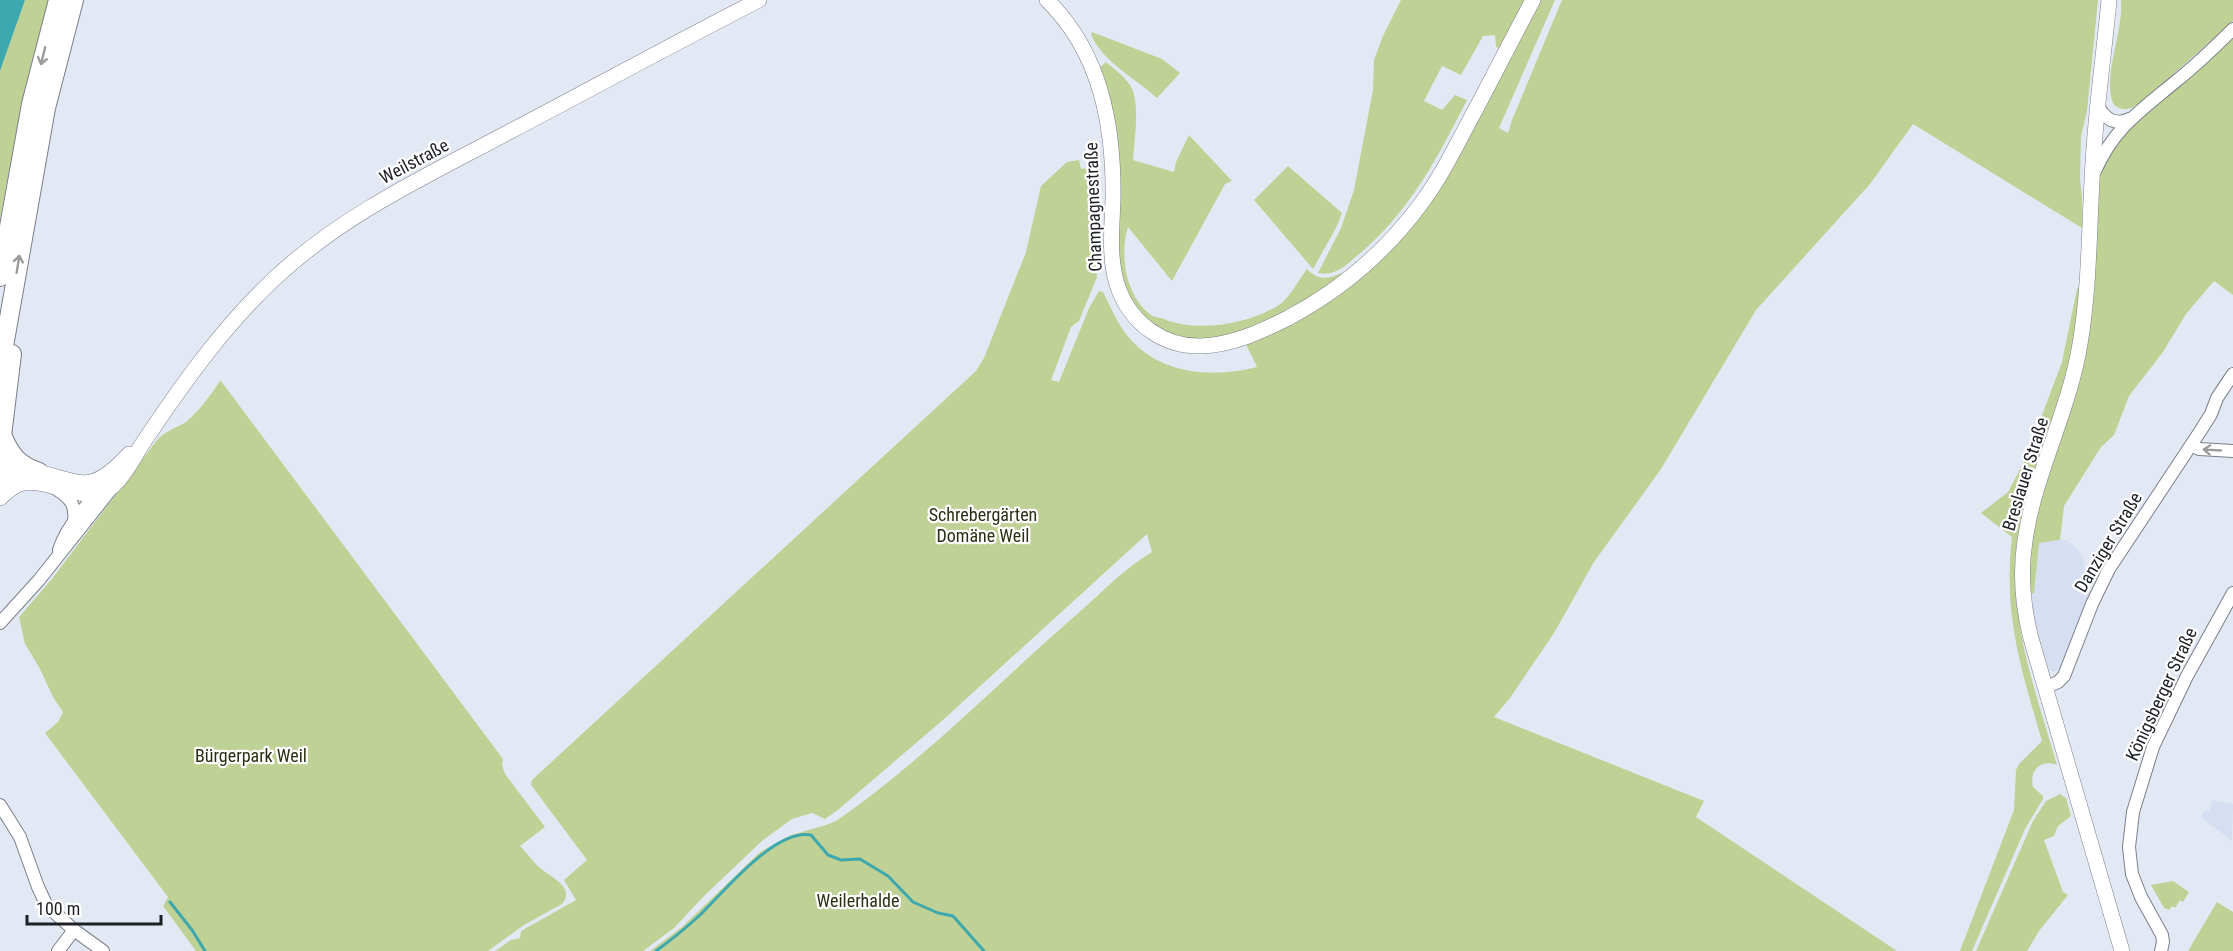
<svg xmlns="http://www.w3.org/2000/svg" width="2233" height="951" viewBox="0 0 2233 951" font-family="'Roboto Condensed',sans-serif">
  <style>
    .built { fill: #d5dff1 }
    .green { fill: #bfd194 }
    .water { fill: #3da8ae }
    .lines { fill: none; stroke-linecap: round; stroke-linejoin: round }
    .stream { stroke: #3da8ae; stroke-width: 3 }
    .minor-casing { stroke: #797f89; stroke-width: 14 }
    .major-casing { stroke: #797f89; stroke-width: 16 }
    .highway-casing { stroke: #797f89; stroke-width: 20 }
    .minor { stroke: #fff; stroke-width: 12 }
    .major { stroke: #fff; stroke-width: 15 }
    .highway { stroke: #fff; stroke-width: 18 }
    .oneway { stroke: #999b9c }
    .labels { text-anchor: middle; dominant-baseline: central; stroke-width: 4.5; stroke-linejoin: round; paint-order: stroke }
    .street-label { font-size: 18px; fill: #1d2024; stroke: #fff }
    .park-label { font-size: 18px; fill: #283011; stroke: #fff }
  </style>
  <rect width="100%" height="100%" fill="#e3e9f4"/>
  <g class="built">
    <path d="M2060,540H2067L2080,552L2084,562L2087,593H2092L2080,617L2063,668L2053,672L2048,669L2034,630L2028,594L2039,543Z"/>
    <path d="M2212,800L2233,804L2232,841L2201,817L2205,811H2209Z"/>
  </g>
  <g class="green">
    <path d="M25,0H49L20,112L0,219V71Z"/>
    <path d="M1401,0H1528L1502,49L1496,47L1495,35L1483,36L1461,75L1442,66L1424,101L1442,110L1455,95L1467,100C1438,157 1409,213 1358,255C1346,265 1335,277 1318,273L1341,228L1354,190L1373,90L1374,60L1383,36Z"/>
    <path d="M1538,0H1555L1499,128L1508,133L1512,120L1562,0H2098L2087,111L2081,136L2080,178L2082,198V228L1913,124L1870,184L1756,310L1661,469L1594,562L1554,633L1510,698L1494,717L1704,801L1696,817L1897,951H650L682,927L760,852L791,835L826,825L836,821C920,763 992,689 1068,622C1098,597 1118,573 1152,552L1147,534L944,719L839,809L825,819L812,813L792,819L763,840L705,895L674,928L643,951H495L511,940L520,938L521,931L576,900L564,880L587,860L531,785L532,780L976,371L984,358L1026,252L1041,186L1067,162L1079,160L1081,169L1097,167L1093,234L1097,277L1079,321L1071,327L1051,380L1059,382L1089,308L1099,291L1103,292C1111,308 1119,327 1131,340C1163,375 1213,378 1257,367L1245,342L1391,246Z"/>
    <path d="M2121,0H2233V21L2145,99C2134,107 2126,114 2114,105C2101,79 2124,31 2121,0Z"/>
    <path d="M1092,32L1162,59L1180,73L1157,98C1134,77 1105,64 1091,35Z"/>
    <path d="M2233,35V295L2214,281L2186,314L2163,352L2129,396L2114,435L2101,447L2064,506L2060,540L2039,543L2034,593L2028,594L2030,537L2068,414L2098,180L2103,165L2122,134Z"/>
    <path d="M1106,62C1114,69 1124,76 1130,85C1141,101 1134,142 1133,160L1174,172L1176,162L1189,135L1232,181L1225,184L1172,281L1128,227C1123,242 1124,258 1126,273C1130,289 1138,306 1151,315C1155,318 1160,317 1164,319C1198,333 1248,324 1279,305C1288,300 1300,278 1307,269C1317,280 1328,280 1341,273L1343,276L1309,301L1244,332L1200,340L1168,334L1139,314L1120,278L1098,69Z"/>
    <path d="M1288,166L1342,213L1336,228L1313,269L1254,200Z"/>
    <path d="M2080,287C2077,320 2073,354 2063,386C2047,436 2023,491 2017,543C2008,620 2036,692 2057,765C2041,759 2029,770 2033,787L2043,796V799L2025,829L1972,951H1960L2014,810L2016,770L2019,764L2042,741C2021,668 2003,615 2012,537L1981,513L2008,492L2026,458L2062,362L2077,289Z"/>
    <path d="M220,381H221L503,759L502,765L505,774L545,827L520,846C528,854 535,865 544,871C554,879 575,888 562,904L524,925L488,951H196L163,906L168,897L45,733L58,722L63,712L53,697L39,667L25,644L19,617L51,580L157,440C165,431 176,428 186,422C199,411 210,396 220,381Z"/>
    <path d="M2060,794L2066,798L2071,816L2058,826L2054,836L2044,840L2063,892L2068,895L2039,931L2027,951H1976L2033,821L2046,801Z"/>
    <path d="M2173,881L2189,892L2183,902L2180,900L2175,908L2172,906L2169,910L2164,908L2151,885Z"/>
    <path d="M2217,902L2233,912V951H2188Z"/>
  </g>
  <path class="water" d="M0,0H25L0,71Z"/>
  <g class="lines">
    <g class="stream">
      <path d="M170,902L192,930L205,951"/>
      <path d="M656,951C671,940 686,928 700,915C724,892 774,829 811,835L828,855L841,860L860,859L888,876L913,902L938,913L953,916L984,951"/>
    </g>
    <g class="minor-casing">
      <g id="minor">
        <path d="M2098,106C2105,119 2115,126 2129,119"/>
        <path d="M2095,171C2114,128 2140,111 2175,82C2195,66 2214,48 2233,29"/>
        <path d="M2192,445L2199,449L2233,451"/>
        <path d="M56,489C71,498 76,505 74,523"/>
        <path d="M59,550C66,528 84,507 100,491"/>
        <path d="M0,623L39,580L112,488"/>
        <path d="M2045,688L2058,682L2064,676L2092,604L2109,569L2201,430L2211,414L2217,398L2233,374"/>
        <path d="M0,805L20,837L38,887L47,906L74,930L103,951"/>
        <path d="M58,951L74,930"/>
        <path d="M2161,951L2163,942L2162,935L2141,897L2132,874L2129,847L2133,812L2153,747L2187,676L2233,593"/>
      </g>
    </g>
    <g class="major-casing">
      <g id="major">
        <path d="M1047,0C1101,53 1114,126 1113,199C1112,229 1108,261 1119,290C1132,324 1164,347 1201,346C1232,345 1260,332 1288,318C1339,291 1385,252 1420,205C1440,179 1455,148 1471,118C1492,79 1512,39 1533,0"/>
        <path d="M2109,0C2104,54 2096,108 2093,163C2089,224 2090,284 2080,344C2069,412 2034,475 2025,541C2020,572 2023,605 2030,635L2122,951"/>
        <path d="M0,487C17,450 64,488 91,482C105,479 119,465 129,454"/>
        <path d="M0,498C7,492 14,484 24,483C53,478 89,509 114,485C129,471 137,450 149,434C186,379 226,324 274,279C342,215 426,176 507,133C591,89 675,43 759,0"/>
      </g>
    </g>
    <g class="highway-casing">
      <g id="highway">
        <path d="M0,277L31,104L58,0"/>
        <path d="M0,369L46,108L74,0"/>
        <path d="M3,437C11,456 19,465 39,472"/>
        <path d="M1,486L3,472L1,444L12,354"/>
      </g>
    </g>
    <use href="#minor" class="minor"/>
    <use href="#major" class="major"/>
    <use href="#highway" class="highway"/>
  </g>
  <defs><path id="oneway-shaft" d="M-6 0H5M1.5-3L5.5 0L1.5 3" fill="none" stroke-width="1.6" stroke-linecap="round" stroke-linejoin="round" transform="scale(1.5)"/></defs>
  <g class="oneway">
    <use href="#oneway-shaft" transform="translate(43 56) rotate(104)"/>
    <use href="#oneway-shaft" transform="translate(18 264) rotate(-81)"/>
    <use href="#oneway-shaft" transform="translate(2212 450) rotate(-177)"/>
  </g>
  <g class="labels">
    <g class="street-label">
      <text transform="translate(414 161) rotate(-28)">Weilstraße</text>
      <text transform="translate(1093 207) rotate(-92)">Champagnestraße</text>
      <text transform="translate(2025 474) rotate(-73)">Breslauer Straße</text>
      <text transform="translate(2108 542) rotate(-59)">Danziger Straße</text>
      <text transform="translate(2161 694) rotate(-65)">Königsberger Straße</text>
    </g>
    <g class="park-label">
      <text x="983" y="514">Schrebergärten<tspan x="983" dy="21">Domäne Weil</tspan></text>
      <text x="251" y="755">Bürgerpark Weil</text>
      <text x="858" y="900">Weilerhalde</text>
    </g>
  </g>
  <path d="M27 915v9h134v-9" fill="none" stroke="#1d2024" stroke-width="3"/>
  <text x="36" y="915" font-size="18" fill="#1d2024" stroke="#ffffff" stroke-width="4.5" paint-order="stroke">100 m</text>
</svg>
